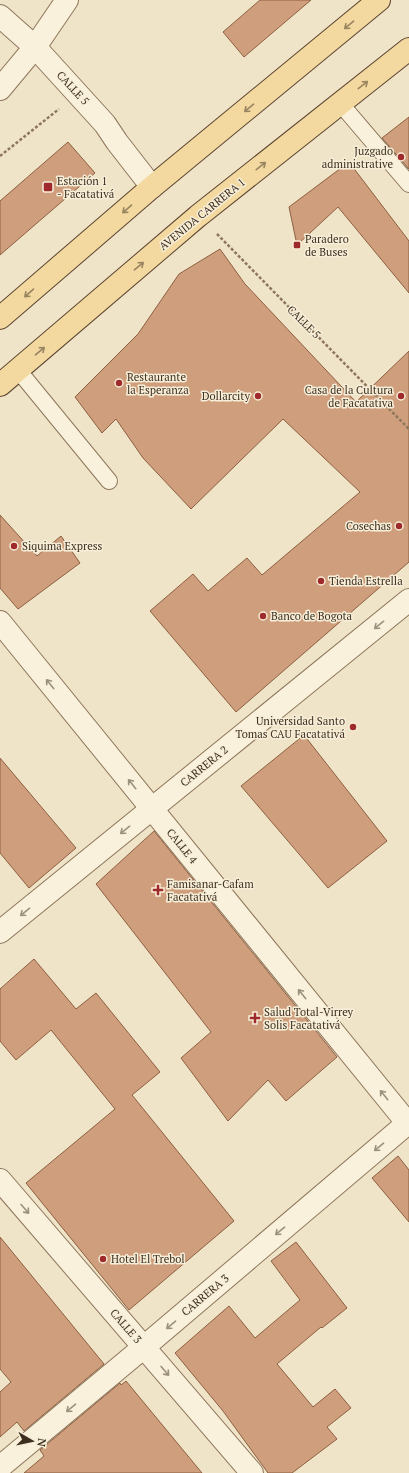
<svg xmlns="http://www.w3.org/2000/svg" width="409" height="1473" viewBox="0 0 409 1473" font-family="'PT Serif',serif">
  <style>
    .building { fill: #cf9f7d; stroke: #8d5f41 }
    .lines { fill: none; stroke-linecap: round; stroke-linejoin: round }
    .service-casing { stroke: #8d765c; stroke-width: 18 }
    .minor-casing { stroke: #8d765c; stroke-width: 24 }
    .primary-casing { stroke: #5b4430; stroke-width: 24 }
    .path { stroke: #8d765c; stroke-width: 2.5; stroke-dasharray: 3 2; stroke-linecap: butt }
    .service { stroke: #faf1dc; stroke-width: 16 }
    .minor { stroke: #faf1dc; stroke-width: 22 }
    .primary { stroke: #f3d9a0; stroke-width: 22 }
    .oneway { stroke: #988460 }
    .oneway2 { stroke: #9c907e }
    .poi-dot { fill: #9e2a2b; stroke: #f7eed8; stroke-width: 1.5 }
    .labels { text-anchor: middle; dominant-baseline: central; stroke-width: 3; stroke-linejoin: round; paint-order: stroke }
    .street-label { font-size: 11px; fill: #3d2e20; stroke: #f7eed8 }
    .poi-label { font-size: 11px; fill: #3d2e20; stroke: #f7eed8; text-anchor: start }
  </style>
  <rect width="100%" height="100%" fill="#f0e4c8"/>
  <g class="building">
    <path d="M260,0H311L244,57L223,32Z"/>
    <path d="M409,117V169L382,138Z"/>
    <path d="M68,142L95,173L0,255V201Z"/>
    <path d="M349,162L409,241V293L338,207L297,245L289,207Z"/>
    <path d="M220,249L245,284L356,402L409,351V562L236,712L150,611L193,574L208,591L247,558L262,575L360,492L283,419L191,509L143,458L116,419L102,433L75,397L138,334L179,274Z"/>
    <path d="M0,515L37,556L61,536L80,563L18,609L0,588Z"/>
    <path d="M304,735L387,841L328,888L241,786Z"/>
    <path d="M0,758L76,848L29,888L0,853Z"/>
    <path d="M154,831L337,1057L286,1101L268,1080L228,1121L181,1058L211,1032L96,884Z"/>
    <path d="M34,959L76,1009L96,993L160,1072L132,1095L234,1221L129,1310L26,1183L115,1109L51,1030L16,1060L0,1041V989Z"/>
    <path d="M398,1156L409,1170V1222L372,1178Z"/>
    <path d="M0,1237L104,1364L24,1431L17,1422L0,1437V1392L11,1382L0,1369Z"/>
    <path d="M296,1242L347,1308L322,1328L321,1327L277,1364L313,1407L335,1389L351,1408L327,1427L337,1439L292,1473H268L223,1411L175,1353L229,1306L255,1338L300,1300L271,1261Z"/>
    <path d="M126,1381L202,1473H24L44,1456L40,1450L120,1383L121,1385Z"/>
  </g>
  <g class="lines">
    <g class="service-casing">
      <g id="service">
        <path d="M340,103L409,184"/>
        <path d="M18,370L109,481"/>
      </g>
    </g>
    <g class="minor-casing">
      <g id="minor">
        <path d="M0,16L35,47L105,124L117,142L152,187"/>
        <path d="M0,89L35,47L67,0"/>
        <path d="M0,622L409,1125"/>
        <path d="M0,932L409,600"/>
        <path d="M0,1180L252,1473"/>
        <path d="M0,1467L144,1347L409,1122"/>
      </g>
    </g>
    <g class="primary-casing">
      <g id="primary">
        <path d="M0,318L152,187L379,0"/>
        <path d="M0,385L198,216L409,49"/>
      </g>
    </g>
    <g class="path">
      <path d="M0,156L59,109"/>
      <path d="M217,234L409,429"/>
    </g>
    <use href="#service" class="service"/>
    <use href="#minor" class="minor"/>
    <use href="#primary" class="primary"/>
  </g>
  <defs><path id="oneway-shaft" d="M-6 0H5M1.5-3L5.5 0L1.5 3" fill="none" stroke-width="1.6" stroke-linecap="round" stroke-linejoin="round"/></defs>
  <g class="oneway">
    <use href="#oneway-shaft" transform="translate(349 25) rotate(140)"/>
    <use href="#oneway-shaft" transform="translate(363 85) rotate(-38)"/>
    <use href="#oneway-shaft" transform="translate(249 108) rotate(140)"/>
    <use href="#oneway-shaft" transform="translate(261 166) rotate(-38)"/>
    <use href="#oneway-shaft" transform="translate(127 209) rotate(139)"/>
    <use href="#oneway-shaft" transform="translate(139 266) rotate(-40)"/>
    <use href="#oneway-shaft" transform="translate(29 293) rotate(139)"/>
    <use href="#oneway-shaft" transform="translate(40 351) rotate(-40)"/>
  </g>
  <g class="oneway2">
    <use href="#oneway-shaft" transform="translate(379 625) rotate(141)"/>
    <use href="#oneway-shaft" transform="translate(50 684) rotate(-129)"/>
    <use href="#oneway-shaft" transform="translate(132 784) rotate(-129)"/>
    <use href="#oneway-shaft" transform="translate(125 830) rotate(141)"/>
    <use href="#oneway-shaft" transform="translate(25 912) rotate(141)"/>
    <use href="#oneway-shaft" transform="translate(302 994) rotate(-129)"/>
    <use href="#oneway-shaft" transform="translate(384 1095) rotate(-129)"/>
    <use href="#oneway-shaft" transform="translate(379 1147) rotate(140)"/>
    <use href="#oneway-shaft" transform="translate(25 1209) rotate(49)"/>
    <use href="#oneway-shaft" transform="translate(280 1231) rotate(140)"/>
    <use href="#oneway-shaft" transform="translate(171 1325) rotate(140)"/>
    <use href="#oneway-shaft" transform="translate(165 1371) rotate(49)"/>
    <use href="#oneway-shaft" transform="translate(71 1408) rotate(140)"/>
  </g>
  <g class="poi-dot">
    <circle cx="401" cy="157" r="4"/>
    <rect x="43" y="182" width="10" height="10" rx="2"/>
    <rect x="293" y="241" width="8" height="8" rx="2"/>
    <circle cx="119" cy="383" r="4"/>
    <circle cx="258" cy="396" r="4"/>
    <circle cx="401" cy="396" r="4"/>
    <circle cx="399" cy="526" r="4"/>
    <circle cx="14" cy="546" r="4"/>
    <circle cx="321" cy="581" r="4"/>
    <circle cx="263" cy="616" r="4"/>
    <circle cx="353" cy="727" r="4"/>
    <path d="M156 884h4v4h4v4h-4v4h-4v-4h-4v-4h4z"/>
    <path d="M253 1012h4v4h4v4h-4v4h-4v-4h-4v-4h4z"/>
    <circle cx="103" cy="1259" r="4"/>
  </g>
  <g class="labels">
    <g class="street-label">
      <text transform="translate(73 88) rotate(47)">CALLE 5</text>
      <text transform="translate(202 214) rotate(-39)">AVENIDA CARRERA 1</text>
      <text transform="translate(304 322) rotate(45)">CALLE 5</text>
      <text transform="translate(204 766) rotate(-39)">CARRERA 2</text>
      <text transform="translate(182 846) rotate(51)">CALLE 4</text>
      <text transform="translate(205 1295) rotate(-40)">CARRERA 3</text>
      <text transform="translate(126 1326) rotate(49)">CALLE 3</text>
    </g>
    <g class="poi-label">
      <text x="393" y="151" text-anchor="end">Juzgado<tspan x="393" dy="13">administrative</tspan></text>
      <text x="57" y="181">Estación 1<tspan x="57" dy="13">- Facatativá</tspan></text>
      <text x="305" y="239">Paradero<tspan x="305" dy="13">de Buses</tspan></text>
      <text x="127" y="377">Restaurante<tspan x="127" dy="13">la Esperanza</tspan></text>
      <text x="393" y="390" text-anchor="end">Casa de la Cultura<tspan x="393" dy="13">de Facatativa</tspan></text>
      <text x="250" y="396" text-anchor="end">Dollarcity</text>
      <text x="391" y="526" text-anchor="end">Cosechas</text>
      <text x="22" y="546">Siquima Express</text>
      <text x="329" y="581">Tienda Estrella</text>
      <text x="271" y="616">Banco de Bogota</text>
      <text x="345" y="721" text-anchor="end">Universidad Santo<tspan x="345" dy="13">Tomas CAU Facatativá</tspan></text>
      <text x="167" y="884">Famisanar-Cafam<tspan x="167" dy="13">Facatativá</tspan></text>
      <text x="264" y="1012">Salud Total-Virrey<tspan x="264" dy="13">Solis Facatativá</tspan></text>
      <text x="111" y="1259">Hotel El Trebol</text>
    </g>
  </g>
  <g transform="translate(32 1441) rotate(99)" stroke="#f7eed8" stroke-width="3" paint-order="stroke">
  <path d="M0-3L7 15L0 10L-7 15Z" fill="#3d2e20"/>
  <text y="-6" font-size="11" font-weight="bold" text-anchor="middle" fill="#3d2e20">N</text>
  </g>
</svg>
